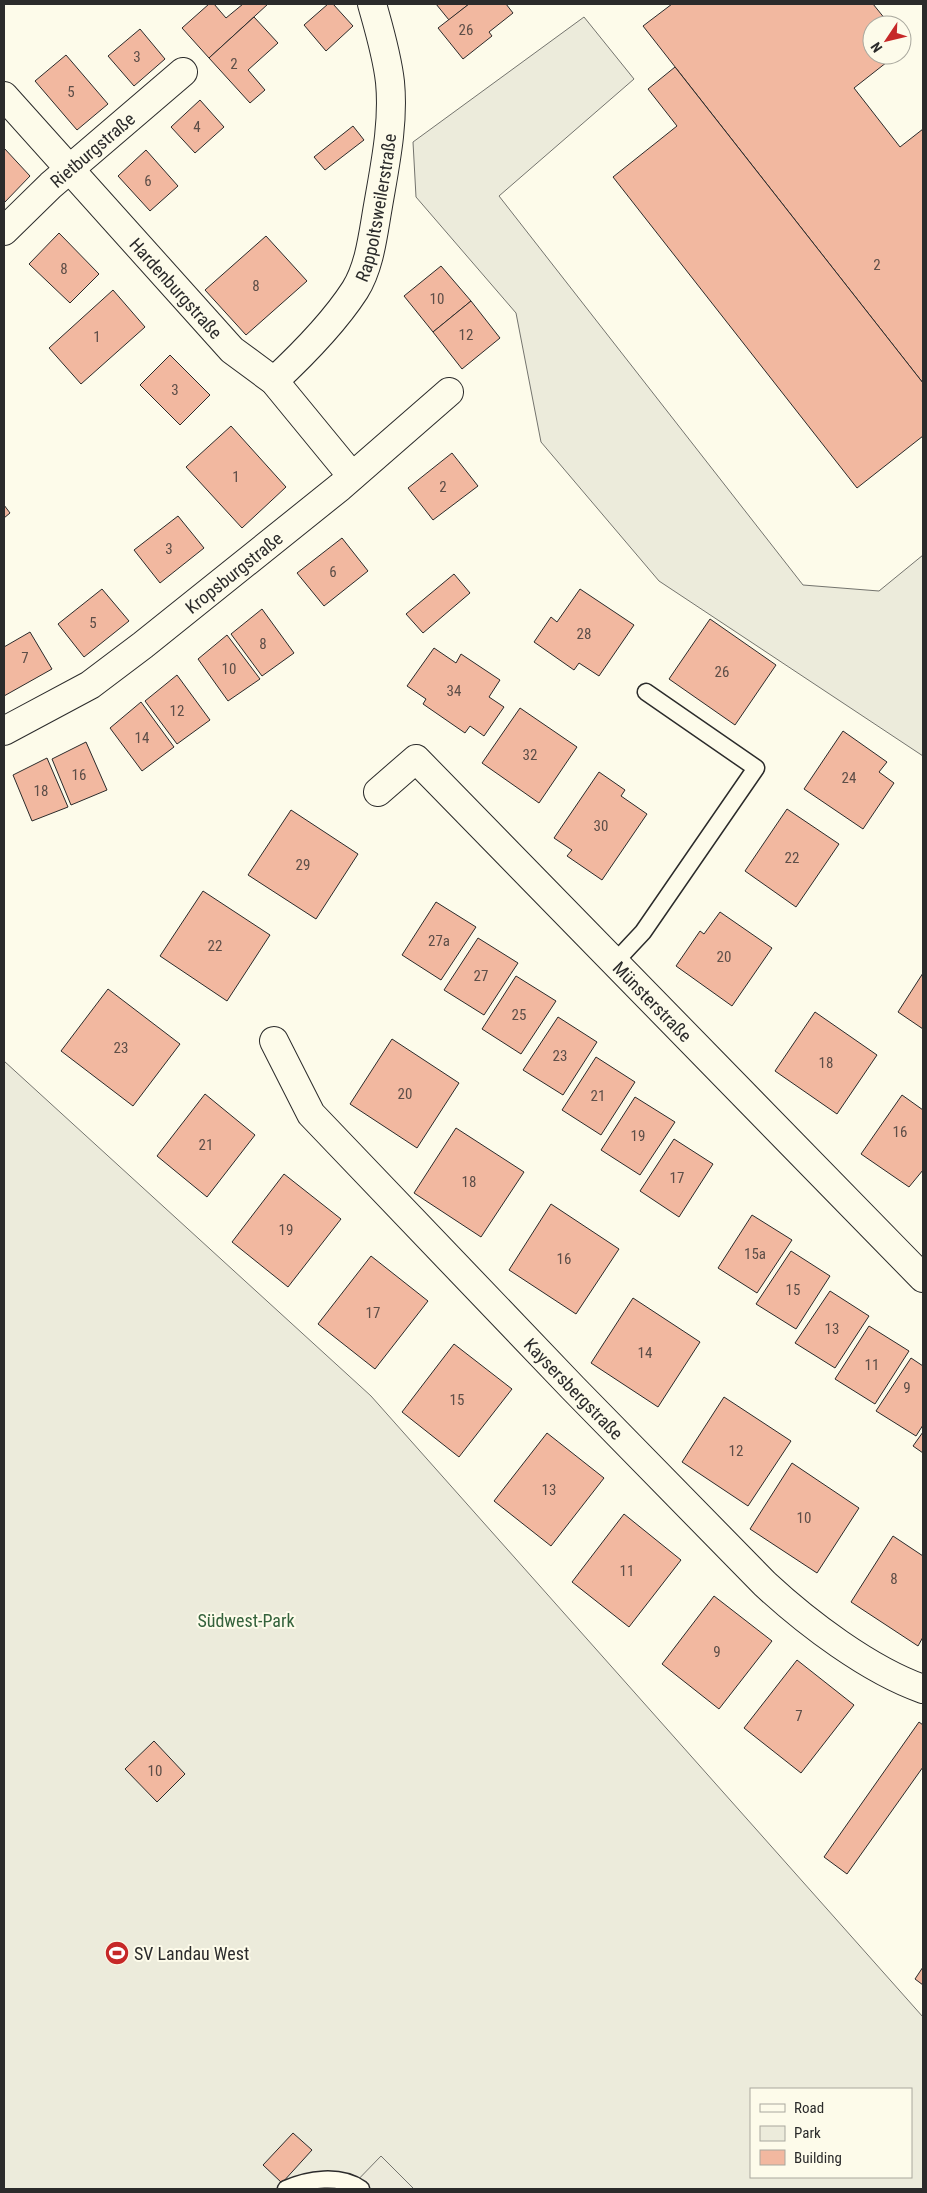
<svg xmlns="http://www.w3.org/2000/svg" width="927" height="2193" viewBox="0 0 927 2193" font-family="'Roboto Condensed',sans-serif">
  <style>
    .green { fill: #ecebdb; stroke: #74746e; fill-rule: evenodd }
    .parking { fill: #eceadb; stroke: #74746e }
    .building { fill: #f2b8a0; stroke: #2b2b2b }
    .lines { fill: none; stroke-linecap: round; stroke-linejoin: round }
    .service-casing { stroke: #2b2b2b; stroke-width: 19 }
    .minor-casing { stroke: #2b2b2b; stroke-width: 30 }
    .service { stroke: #fdfbea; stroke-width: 16 }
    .minor { stroke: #fdfbea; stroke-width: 28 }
    .labels { text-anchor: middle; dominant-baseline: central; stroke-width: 4; stroke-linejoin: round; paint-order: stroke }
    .number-label { font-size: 15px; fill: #5d4e48 }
    .street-label { font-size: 18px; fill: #2b2b2b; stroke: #fdfbea }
    .park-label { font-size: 18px; fill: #34623c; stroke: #fdfbea }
    .poi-label { font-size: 18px; fill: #2b2b2b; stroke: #fdfbea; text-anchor: start }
  </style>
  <rect width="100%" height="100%" fill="#fdfbea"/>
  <g class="green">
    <path d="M584,17L634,79L499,196L803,585L879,591L923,555V756L659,581L541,442L516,313L416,197L413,142Z"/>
    <path d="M4,1061L371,1396L923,2017V2189H4ZM751,2089H911V2177H751Z"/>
  </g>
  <path class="parking" d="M381,2156L414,2189H349Z"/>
  <g class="building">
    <path d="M209,4H214L226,18L243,4H268L209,58L182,28Z"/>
    <path d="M328,4H333L353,26L326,51L304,25Z"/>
    <path d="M436,4H469L449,20Z"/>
    <path d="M469,4H506L513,13L489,32L492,36L463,59L438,28Z"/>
    <path d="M672,4H873L890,25H872V55H896L854,88L900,147L923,129V383L643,26Z"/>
    <path d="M254,17L278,43L248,70L265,90L250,103L209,58Z"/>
    <path d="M140,29L165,59L134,86L108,56Z"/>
    <path d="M66,55L108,104L77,130L35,81Z"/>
    <path d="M675,67L923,383V436L857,488L613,177L677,126L648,89Z"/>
    <path d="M200,100L224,127L195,153L171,127Z"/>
    <path d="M353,126L364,140L325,170L314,157Z"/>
    <path d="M4,148L30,176L4,203Z"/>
    <path d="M146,150L178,186L150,211L118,176Z"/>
    <path d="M59,233L99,274L70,303L29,264Z"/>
    <path d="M266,236L307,281L246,335L205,290Z"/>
    <path d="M441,266L471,301L433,332L404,296Z"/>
    <path d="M113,290L145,327L81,384L49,348Z"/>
    <path d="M471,301L500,338L462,369L433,332Z"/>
    <path d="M170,355L210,395L180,425L140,385Z"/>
    <path d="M231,426L286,487L242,528L186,467Z"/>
    <path d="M452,453L478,486L433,520L408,488Z"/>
    <path d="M4,505L10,513L4,518Z"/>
    <path d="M178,516L204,548L160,583L134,550Z"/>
    <path d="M342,538L368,571L324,606L297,573Z"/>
    <path d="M454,574L470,593L423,633L406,614Z"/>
    <path d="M102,589L129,621L84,657L58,624Z"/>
    <path d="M580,589L634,625L599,676L579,663L574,670L534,642L551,617L557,622Z"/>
    <path d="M262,609L294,653L262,676L231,634Z"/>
    <path d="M710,619L776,665L735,725L669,679Z"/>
    <path d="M30,632L52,669L4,696V647Z"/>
    <path d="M227,635L260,679L228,701L198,659Z"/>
    <path d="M434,648L456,663L461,654L500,680L489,697L504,707L484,736L470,726L465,733L423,704L426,699L407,686Z"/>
    <path d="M177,675L210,720L177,744L145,701Z"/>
    <path d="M141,702L174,747L142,771L110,728Z"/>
    <path d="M520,708L577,747L539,803L482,763Z"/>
    <path d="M843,731L887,762L879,772L894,783L863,829L804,789Z"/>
    <path d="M86,742L107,790L71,805L52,759Z"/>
    <path d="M47,758L68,807L32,821L13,775Z"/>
    <path d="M599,772L625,790L621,796L647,814L602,880L567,856L572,850L554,838Z"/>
    <path d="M787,809L839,844L796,907L745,871Z"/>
    <path d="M291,810L358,854L316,919L248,875Z"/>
    <path d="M203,891L270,935L227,1001L160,956Z"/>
    <path d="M436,902L476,927L441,980L402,955Z"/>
    <path d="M720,912L772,948L732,1006L676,966L700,931L704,934Z"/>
    <path d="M478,938L518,963L484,1015L444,990Z"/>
    <path d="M923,973V1029L898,1012Z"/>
    <path d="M516,976L556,1001L521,1054L482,1029Z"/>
    <path d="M108,989L180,1044L133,1106L61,1051Z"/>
    <path d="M815,1012L877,1055L837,1114L775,1071Z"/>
    <path d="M558,1017L597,1042L563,1095L523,1070Z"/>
    <path d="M392,1039L459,1083L417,1148L350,1104Z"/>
    <path d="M596,1057L635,1082L601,1135L562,1110Z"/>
    <path d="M205,1094L255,1135L207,1197L157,1156Z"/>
    <path d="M902,1095L923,1110V1170L909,1187L861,1154Z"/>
    <path d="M635,1097L675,1122L640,1175L601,1150Z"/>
    <path d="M456,1128L524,1172L481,1237L414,1193Z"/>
    <path d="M674,1139L713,1164L679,1217L640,1191Z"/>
    <path d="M284,1174L341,1219L288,1287L232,1242Z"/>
    <path d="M551,1204L619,1249L576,1314L509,1270Z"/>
    <path d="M752,1215L792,1240L757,1293L718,1268Z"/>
    <path d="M791,1251L830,1276L796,1329L756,1304Z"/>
    <path d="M371,1256L428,1301L375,1369L318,1324Z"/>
    <path d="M830,1291L869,1316L835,1368L795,1343Z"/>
    <path d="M633,1298L700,1342L658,1407L591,1363Z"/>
    <path d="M869,1326L909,1351L875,1404L835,1379Z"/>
    <path d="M454,1344L512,1389L459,1457L402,1412Z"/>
    <path d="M911,1358L923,1366V1425L916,1436L876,1411Z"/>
    <path d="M724,1397L791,1441L748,1506L682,1462Z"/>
    <path d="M923,1432V1453L913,1446Z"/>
    <path d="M547,1433L604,1478L551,1546L494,1501Z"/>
    <path d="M792,1463L859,1508L817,1573L750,1529Z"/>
    <path d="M624,1514L681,1560L629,1627L572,1582Z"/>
    <path d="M893,1536L923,1556V1637L918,1646L851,1602Z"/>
    <path d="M714,1596L772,1641L719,1709L662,1664Z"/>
    <path d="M797,1660L854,1705L801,1773L744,1728Z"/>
    <path d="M919,1722L923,1725V1767L847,1874L824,1857Z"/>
    <path d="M154,1741L185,1774L157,1802L125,1769Z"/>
    <path d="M923,1967V1985L915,1979Z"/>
    <path d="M293,2133L312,2150L282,2183L263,2165Z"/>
  </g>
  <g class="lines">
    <g class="service-casing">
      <g id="service">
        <path d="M614,963L643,932L756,768L646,692"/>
        <path d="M286,2189C308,2179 340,2174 361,2189"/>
      </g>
    </g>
    <g class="minor-casing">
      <g id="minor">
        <path id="s1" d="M4,96L232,350L274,381L352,476"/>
        <path id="s2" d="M4,231L51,185L183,72"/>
        <path id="s3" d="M274,381C303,354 333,324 355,290C370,266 373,234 378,206C385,165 394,123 390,82C387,55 379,29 372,4"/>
        <path id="s4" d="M4,731L90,685L143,645L340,487L449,392"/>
        <path id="s5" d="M378,792L416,759L923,1278"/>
        <path id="s6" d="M274,1041L311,1114L573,1388L765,1584C807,1623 869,1670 923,1689"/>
      </g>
    </g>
    <use href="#service" class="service"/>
    <use href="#minor" class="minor"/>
  </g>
  <defs>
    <g id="stadium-disc" transform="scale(1.25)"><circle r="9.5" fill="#c62828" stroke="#fdfbea"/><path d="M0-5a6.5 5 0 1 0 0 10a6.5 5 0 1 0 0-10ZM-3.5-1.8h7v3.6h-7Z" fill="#fff"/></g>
  </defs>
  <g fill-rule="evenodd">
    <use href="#stadium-disc" x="117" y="1953"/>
  </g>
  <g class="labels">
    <g class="number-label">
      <text x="466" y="30">26</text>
      <text x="137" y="57">3</text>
      <text x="234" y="64">2</text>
      <text x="71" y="92">5</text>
      <text x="197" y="127">4</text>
      <text x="148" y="181">6</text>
      <text x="877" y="265">2</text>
      <text x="64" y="269">8</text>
      <text x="256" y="286">8</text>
      <text x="437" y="299">10</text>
      <text x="466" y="335">12</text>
      <text x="97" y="337">1</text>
      <text x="175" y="390">3</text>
      <text x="236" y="477">1</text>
      <text x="443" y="487">2</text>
      <text x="169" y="549">3</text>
      <text x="333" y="572">6</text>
      <text x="93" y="623">5</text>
      <text x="584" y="634">28</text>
      <text x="263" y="644">8</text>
      <text x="25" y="658">7</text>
      <text x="229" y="669">10</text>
      <text x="722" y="672">26</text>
      <text x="454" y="691">34</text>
      <text x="177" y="711">12</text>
      <text x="142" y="738">14</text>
      <text x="530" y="755">32</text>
      <text x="79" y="775">16</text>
      <text x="849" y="778">24</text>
      <text x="41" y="791">18</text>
      <text x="601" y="826">30</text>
      <text x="792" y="858">22</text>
      <text x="303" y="865">29</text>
      <text x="439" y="941">27a</text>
      <text x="215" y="946">22</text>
      <text x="724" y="957">20</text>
      <text x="481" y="976">27</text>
      <text x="519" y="1015">25</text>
      <text x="121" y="1048">23</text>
      <text x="560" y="1056">23</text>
      <text x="826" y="1063">18</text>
      <text x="405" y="1094">20</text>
      <text x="598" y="1096">21</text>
      <text x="900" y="1132">16</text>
      <text x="638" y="1136">19</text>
      <text x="206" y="1145">21</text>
      <text x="677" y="1178">17</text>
      <text x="469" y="1182">18</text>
      <text x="286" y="1230">19</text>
      <text x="755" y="1254">15a</text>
      <text x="564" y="1259">16</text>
      <text x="793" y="1290">15</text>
      <text x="373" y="1313">17</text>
      <text x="832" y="1329">13</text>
      <text x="645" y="1353">14</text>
      <text x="872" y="1365">11</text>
      <text x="907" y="1388">9</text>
      <text x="457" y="1400">15</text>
      <text x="736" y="1451">12</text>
      <text x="549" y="1490">13</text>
      <text x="804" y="1518">10</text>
      <text x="627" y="1571">11</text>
      <text x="894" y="1579">8</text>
      <text x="717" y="1652">9</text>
      <text x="799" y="1716">7</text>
      <text x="155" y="1771">10</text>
    </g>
    <g class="street-label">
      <text stroke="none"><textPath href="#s2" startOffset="120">Rietburgstraße</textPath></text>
      <text stroke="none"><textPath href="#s3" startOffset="208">Rappoltsweilerstraße</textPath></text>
      <text stroke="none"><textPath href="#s1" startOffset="258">Hardenburgstraße</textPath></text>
      <text stroke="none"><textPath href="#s4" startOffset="280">Kropsburgstraße</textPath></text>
      <text stroke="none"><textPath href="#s5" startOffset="389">Münsterstraße</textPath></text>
      <text stroke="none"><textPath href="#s6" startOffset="462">Kaysersbergstraße</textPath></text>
    </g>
    <g class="park-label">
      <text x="246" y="1620">Südwest-Park</text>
    </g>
    <g class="poi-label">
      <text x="134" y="1953">SV Landau West</text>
    </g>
  </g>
  <rect width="927" height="2193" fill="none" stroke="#2b2b2b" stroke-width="10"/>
  <rect x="750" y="2088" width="162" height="90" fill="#fdfbea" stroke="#a9a89e"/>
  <rect x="760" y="2104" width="25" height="8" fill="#fdfbea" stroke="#a9a89e"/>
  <text x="794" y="2113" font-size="15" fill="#2b2b2b">Road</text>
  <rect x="760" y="2126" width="25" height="15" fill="#ecebdb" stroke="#a9a89e"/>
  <text x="794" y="2138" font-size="15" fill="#2b2b2b">Park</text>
  <rect x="760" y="2150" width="25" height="15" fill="#f2b8a0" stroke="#a9a89e"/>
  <text x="794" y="2163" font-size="15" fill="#2b2b2b">Building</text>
  <g transform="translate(887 40) rotate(235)"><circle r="24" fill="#fdfbea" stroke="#a9a89e"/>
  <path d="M0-4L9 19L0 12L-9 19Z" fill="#c62828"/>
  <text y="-8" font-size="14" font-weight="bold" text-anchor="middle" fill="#2b2b2b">N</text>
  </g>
</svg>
